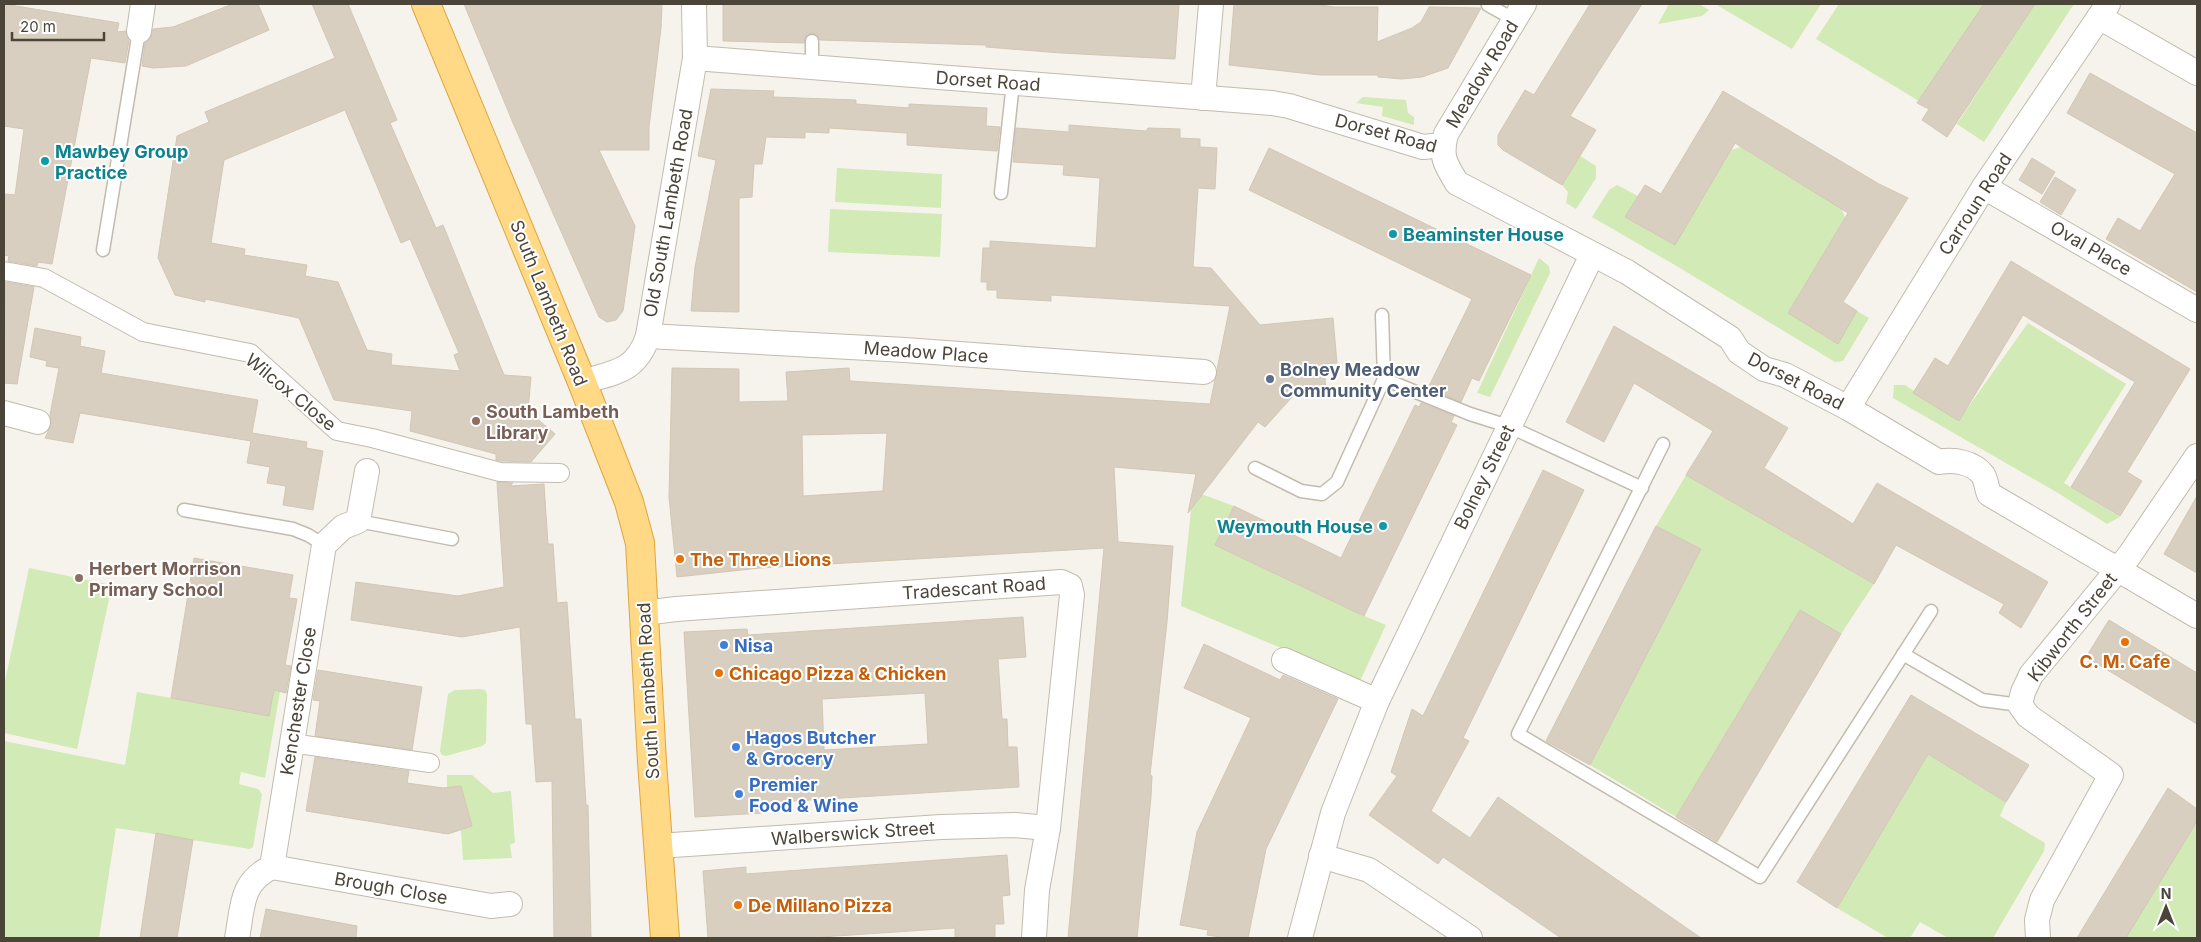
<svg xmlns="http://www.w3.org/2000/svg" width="2201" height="942" viewBox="0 0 2201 942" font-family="Inter,sans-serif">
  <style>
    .green { fill: #d2eab5 }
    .building { fill: #d8cfc1; stroke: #d3c7b4; fill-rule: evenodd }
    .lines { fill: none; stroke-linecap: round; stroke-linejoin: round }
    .service-casing { stroke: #c2bbae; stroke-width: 15 }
    .pedestrian-casing { stroke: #c2bbae; stroke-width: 20 }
    .minor-casing { stroke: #c2bbae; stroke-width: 26 }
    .trunk-casing { stroke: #e0a43c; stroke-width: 30 }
    .service { stroke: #fff; stroke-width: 12 }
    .pedestrian { stroke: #fff; stroke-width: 18 }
    .minor { stroke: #fff; stroke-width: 24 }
    .trunk { stroke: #ffd985; stroke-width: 28 }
    .culture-dot { fill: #0f9aa8; stroke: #fff; stroke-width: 2 }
    .service-dot { fill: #5c6f8a; stroke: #fff; stroke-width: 2 }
    .education-dot { fill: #8d6e63; stroke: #fff; stroke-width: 2 }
    .food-dot { fill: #e8710a; stroke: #fff; stroke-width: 2 }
    .shop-dot { fill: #3f7fe0; stroke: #fff; stroke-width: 2 }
    .labels { text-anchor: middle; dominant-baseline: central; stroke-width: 4; stroke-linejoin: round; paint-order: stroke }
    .street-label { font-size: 18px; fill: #4b4439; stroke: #fff }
    .culture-label { font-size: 18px; font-weight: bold; fill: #0d838f; stroke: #fff; text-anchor: start }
    .service-label { font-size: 18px; font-weight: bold; fill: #4e5e75; stroke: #fff; text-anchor: start }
    .education-label { font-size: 18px; font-weight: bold; fill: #785e54; stroke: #fff; text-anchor: start }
    .food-label { font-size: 18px; font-weight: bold; fill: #c56008; stroke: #fff; text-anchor: start }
    .shop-label { font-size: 18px; font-weight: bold; fill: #366cbe; stroke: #fff; text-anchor: start }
  </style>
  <rect width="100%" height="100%" fill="#f6f3ec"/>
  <g class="green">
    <path d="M1669,4H1699L1709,10L1702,16L1658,24Z"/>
    <path d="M1715,4H1821L1792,49Z"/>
    <path d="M1839,4H1984L1919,101L1816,39Z"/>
    <path d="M2035,4H2074L1984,142L1957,124Z"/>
    <path d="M1363,97L1406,100L1408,113L1414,117V125L1382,116L1383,107L1356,103Z"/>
    <path d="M1741,147L1842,209L1845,218L1788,313L1838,343L1857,311L1869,318L1843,361L1835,362L1680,268L1592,217L1609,190L1617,185L1638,196L1626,217L1675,245L1731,150Z"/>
    <path d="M1580,156L1596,166V178L1576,209L1566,203L1568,192L1562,185Z"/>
    <path d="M837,168L942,174L941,208L835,202Z"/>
    <path d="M830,209L942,214L940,257L828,252Z"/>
    <path d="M1539,258L1549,266L1550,273L1490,397L1477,393Z"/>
    <path d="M2028,323L2126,384L2064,483L2120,517L2107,524L2058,493L1893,398L1894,385H1905L1959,420Z"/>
    <path d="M1686,475L1874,584L1841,634L1800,610L1676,817L1590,765L1701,549L1656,526Z"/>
    <path d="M1193,491L1234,506L1215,545L1364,616L1386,625L1360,681L1181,606Z"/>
    <path d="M29,568L112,585L77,749L4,733V686Z"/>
    <path d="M480,689L485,690L487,694L486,743L482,746L446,756L442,755L440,751L448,694L455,690Z"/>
    <path d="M274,690L280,692L265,778L241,772L239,784L258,789L262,794L253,847L250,849L116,828L99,938H4V741L125,765L137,692L269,715Z"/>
    <path d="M1928,754L2006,802L2000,816L2045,843L2044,851L1993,938H1948L1920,922L1910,938H1888L1837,908Z"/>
    <path d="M447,775H472L493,793L511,791L515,842L510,845L512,858L463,860L461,830L472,826L461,786L447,788Z"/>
    <path d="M2197,821V938H2126Z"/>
  </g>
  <g class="building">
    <path d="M4,4L119,23L117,32L126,31L129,40L125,63L91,58L52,264L38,262L37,266L8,261L9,256L4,255V194L15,195L24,129L4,126Z"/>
    <path d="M233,4H258L269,30L186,66L153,68L142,66L145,43L150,39L153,29L173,27Z"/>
    <path d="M312,4H348L397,120L390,123L436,228L443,225L504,375L531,377L528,411L555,434L531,462L501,461L496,460V454L410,431L412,411L334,400L299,318L205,299V302L175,295L158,258L177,136L209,122L205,112L335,58ZM345,110L401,243L410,239L459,353L454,355L460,371L391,365L392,354L367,350L338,282L305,276L307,265L244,255L245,249L211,243L224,160Z"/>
    <path d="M464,4H662L661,28L649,127V150H599L635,226L623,311L616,320L607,322L599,317L513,123Z"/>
    <path d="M723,4H1179L1175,59L1061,53L986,47V45L820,40L816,34L812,33L805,37L804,43L723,41Z"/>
    <path d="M1234,4H1313L1335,7H1378L1377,42L1412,28L1421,22L1429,7L1481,8L1448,68L1422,77L1402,79L1378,77V75H1320L1229,65Z"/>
    <path d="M1590,4H1642L1570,116L1596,130L1562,185L1503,150L1498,145V135L1525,90L1534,95Z"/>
    <path d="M1984,4H2035L1947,137L1922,120L1929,109L1917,103Z"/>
    <path d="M2090,73L2197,133V292L2106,239L2118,218L2140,231L2175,174L2067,113Z"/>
    <path d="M711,89L774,91L773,97L856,100V104L909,108V104L987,108L986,126L1000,127L997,151L907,145V133L829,128V133L805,132V138L766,137L762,164H754L752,197L739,198V312L691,311L695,267L716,160L698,156Z"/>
    <path d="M1723,91L1879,184L1908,198L1843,302L1857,311L1838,344L1788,313L1848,213L1735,143L1675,245L1625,217L1645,185L1661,194Z"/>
    <path d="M1069,125L1146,131L1148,128L1180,129V138L1200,139V147L1217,148L1215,189L1198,188L1193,267L1211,268L1260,325L1333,318L1337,363L1324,364L1326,394L1293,396L1265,427L1258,422L1188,513L1196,474L1114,467L1118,542L1173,546L1167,622L1150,775L1152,776L1151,797L1137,938H1068L1104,548L760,568L677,577L669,497L672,368L739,369V402L788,401L786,372L849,368L850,381L1210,404L1230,306L1051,295V301L997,298V290H987V282H981L983,248H990V241L1096,248L1100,178L1063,175L1064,165L1013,162L1016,128L1069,132ZM887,433L883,491L803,496L802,435Z"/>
    <path d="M1269,148L1531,275L1479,381L1472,378L1461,402L1428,388L1472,299L1249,190Z"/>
    <path d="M2032,158L2055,172L2042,194L2019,180Z"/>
    <path d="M2055,177L2076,190L2061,215L2040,202Z"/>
    <path d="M2011,261L2190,369L2127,472L2142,481L2120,516L2071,487L2135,382L2023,315L1959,421L1913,393L1935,358L1948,366Z"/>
    <path d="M5,282L34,287L17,384L4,383Z"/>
    <path d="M1614,326L1788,428L1764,468L1853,524L1877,483L2048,582L2021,628L1999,613L2004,604L1896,545L1874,584L1686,475L1713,431L1634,383L1604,442L1566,422Z"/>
    <path d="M35,328L81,337L80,346L105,351L101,373L258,400L252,433L307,442L306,448L323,451L313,510L283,505L286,486L267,483L270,467L247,463L251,441L80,413L73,443L45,438L51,425L50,415L59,368L46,366L47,361L30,357Z"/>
    <path d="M1421,403L1454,416L1451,422L1457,425L1364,616L1215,545L1234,506L1341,558L1415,405L1419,407Z"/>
    <path d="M1543,470L1584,490L1463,738L1469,741L1431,811L1470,838L1498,797L1701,938H1561L1443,857L1438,864L1369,815L1397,776L1391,772L1412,709L1423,716Z"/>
    <path d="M497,482L513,483L510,486L544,484L548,544H553L557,603L567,602L575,719H581L586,805H588L591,938H554L552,781L536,782L532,724H526L520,627L462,637L351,620L356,582L458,596L504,587Z"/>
    <path d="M2197,496V573L2164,554Z"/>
    <path d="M1656,526L1701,549L1590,765L1546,741Z"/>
    <path d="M194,558L293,575L289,598L297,599L285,665L291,666L286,693L274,690L269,716L171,698Z"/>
    <path d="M1800,610L1841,634L1717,842L1676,817Z"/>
    <path d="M1023,617L1026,657L998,659L1002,719H1007L1008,747H1017L1019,787L762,803L763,813L695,817L684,632L747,629L748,635ZM925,693L928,744L824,750L822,699Z"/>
    <path d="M2109,620L2197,673V724L2086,657Z"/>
    <path d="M1204,644L1280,680L1283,675L1338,699L1266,849L1248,938H1226L1207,935L1208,930L1180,925L1197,832L1251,718L1184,688Z"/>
    <path d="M318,670L422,687L412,750L315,736L320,701L313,700Z"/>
    <path d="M1911,695L2029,765L2006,802L1928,754L1837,908L1797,882Z"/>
    <path d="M315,757L409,771L407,783L443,788L461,786L472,826L448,834L306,811Z"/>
    <path d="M2168,788L2197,809V821L2126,938H2077Z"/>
    <path d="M156,833L193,840L177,938H140Z"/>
    <path d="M1007,855L1010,895L1002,896L1004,924H995V938H955V928L821,937V938H708L703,871L746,867V874Z"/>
    <path d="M266,909L357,926L356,938H260Z"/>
  </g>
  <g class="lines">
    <g class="service-casing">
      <g id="service">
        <path d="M1488,5L1515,20"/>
        <path d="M812,69V41"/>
        <path d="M1001,193L1013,83"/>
        <path d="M103,250L139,31"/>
        <path d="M1384,379L1470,414L1508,426L1642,488"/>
        <path d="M1663,444L1518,734L1760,877L1931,611"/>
        <path d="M1255,468L1301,491L1322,494L1337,482L1384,379L1382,315"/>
        <path d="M184,510L293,529L308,535L324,545"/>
        <path d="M358,521L452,539"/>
        <path d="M1903,654L1982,700L2020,705"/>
      </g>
    </g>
    <g class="pedestrian-casing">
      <g id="pedestrian">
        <path d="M4,271L44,278L143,332L250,353L337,431L372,438L500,472L560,473"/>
        <path d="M291,743L430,763"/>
      </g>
    </g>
    <g class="minor-casing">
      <g id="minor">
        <path d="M1524,4L1446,134C1440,156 1445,164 1457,183L1627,272L1730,338L1739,352L1764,369L1785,375L1848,408L1939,462C1953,459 1973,462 1983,475C1986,480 1987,489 1989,494L2197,616"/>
        <path d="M2099,17L2197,73"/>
        <path d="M139,31L143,4"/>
        <path d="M695,58L1272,103L1289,106L1423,147L1443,145"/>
        <path d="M1203,98L1211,4"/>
        <path d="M1984,187L2197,310"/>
        <path d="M648,336L905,350L1204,372"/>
        <path d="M582,382C615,372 636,372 648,336L695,58L694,4"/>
        <path d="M1848,408L1984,187L2108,4"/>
        <path d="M4,413L38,422"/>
        <path d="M644,613L676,609L1061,582L1070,586L1072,595L1048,828L1037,890L1034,938"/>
        <path d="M1284,660L1377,701"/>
        <path d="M658,846L941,827L1015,825L1048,828"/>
        <path d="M1321,856L1369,870L1470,938"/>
        <path d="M272,867L491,906L510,904"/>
        <path d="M237,938C243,907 240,882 272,867L324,545L343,527L358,521L367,471"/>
        <path d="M1300,938L1333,813L1377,701L1592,255"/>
        <path d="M2038,938L2037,920L2042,900L2111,775L2028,716L2020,705L2023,692L2031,675L2129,556L2197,456"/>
      </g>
    </g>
    <g class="trunk-casing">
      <path id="trunk" d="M426,4L582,382L629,502L640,543L652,762L665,938"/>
    </g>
    <use href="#service" class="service"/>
    <use href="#pedestrian" class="pedestrian"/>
    <use href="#minor" class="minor"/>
    <use href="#trunk" class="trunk"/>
  </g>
  <g class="culture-dot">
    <circle cx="45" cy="161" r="5"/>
    <circle cx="1393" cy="234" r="5"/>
    <circle cx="1383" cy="526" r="5"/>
  </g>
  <circle class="service-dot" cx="1270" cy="379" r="5"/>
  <g class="education-dot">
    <circle cx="476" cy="421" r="5"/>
    <circle cx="79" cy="578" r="5"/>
  </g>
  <g class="food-dot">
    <circle cx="680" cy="559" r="5"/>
    <circle cx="2125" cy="642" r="5"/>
    <circle cx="719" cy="673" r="5"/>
    <circle cx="738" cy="905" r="5"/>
  </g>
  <g class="shop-dot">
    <circle cx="724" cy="645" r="5"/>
    <circle cx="736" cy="747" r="5"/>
    <circle cx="739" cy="794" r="5"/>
  </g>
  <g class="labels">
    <g class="street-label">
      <text transform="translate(1482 74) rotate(-59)">Meadow Road</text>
      <text transform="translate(988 81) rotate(4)">Dorset Road</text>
      <text transform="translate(1386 133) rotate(15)">Dorset Road</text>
      <text transform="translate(1975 204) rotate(-57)">Carroun Road</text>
      <text transform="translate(668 213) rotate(-80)">Old South Lambeth Road</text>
      <text transform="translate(2091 248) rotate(30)">Oval Place</text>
      <text transform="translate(549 303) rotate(68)">South Lambeth Road</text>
      <text transform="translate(926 352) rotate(4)">Meadow Place</text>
      <text transform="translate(1796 381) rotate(27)">Dorset Road</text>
      <text transform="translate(291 392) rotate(39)">Wilcox Close</text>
      <text transform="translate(1484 477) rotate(-64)">Bolney Street</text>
      <text transform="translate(974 588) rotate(-4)">Tradescant Road</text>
      <text transform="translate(2072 627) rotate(-52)">Kibworth Street</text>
      <text transform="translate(648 691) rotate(-93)">South Lambeth Road</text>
      <text transform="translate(298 701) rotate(-81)">Kenchester Close</text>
      <text transform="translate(853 833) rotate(-4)">Walberswick Street</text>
      <text transform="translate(391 888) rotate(10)">Brough Close</text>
    </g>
    <g class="culture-label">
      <text x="55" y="151">Mawbey Group<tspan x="55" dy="21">Practice</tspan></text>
      <text x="1403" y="234">Beaminster House</text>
      <text x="1373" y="526" text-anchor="end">Weymouth House</text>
    </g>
    <g class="service-label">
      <text x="1280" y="369">Bolney Meadow<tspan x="1280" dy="21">Community Center</tspan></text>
    </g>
    <g class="education-label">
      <text x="486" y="411">South Lambeth<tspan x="486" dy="21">Library</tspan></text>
      <text x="89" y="568">Herbert Morrison<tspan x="89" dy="21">Primary School</tspan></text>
    </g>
    <g class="food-label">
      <text x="690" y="559">The Three Lions</text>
      <text x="2125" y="661" text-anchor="middle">C. M. Cafe</text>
      <text x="729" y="673">Chicago Pizza &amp; Chicken</text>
      <text x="748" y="905">De Millano Pizza</text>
    </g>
    <g class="shop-label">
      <text x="734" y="645">Nisa</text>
      <text x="746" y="737">Hagos Butcher<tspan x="746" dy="21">&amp; Grocery</tspan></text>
      <text x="749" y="784">Premier<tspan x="749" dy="21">Food &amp; Wine</tspan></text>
    </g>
  </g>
  <rect width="2201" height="942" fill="none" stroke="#4b4439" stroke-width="10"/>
  <g transform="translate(2166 907)" stroke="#ffffff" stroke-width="4" paint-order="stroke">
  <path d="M0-4L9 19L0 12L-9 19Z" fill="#4b4439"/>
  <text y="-8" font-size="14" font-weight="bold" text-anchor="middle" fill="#4b4439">N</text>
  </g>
  <path d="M12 32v8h92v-8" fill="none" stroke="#4b4439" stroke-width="2.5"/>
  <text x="20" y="32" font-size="15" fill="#4b4439" stroke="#ffffff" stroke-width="4" paint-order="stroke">20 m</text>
</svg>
